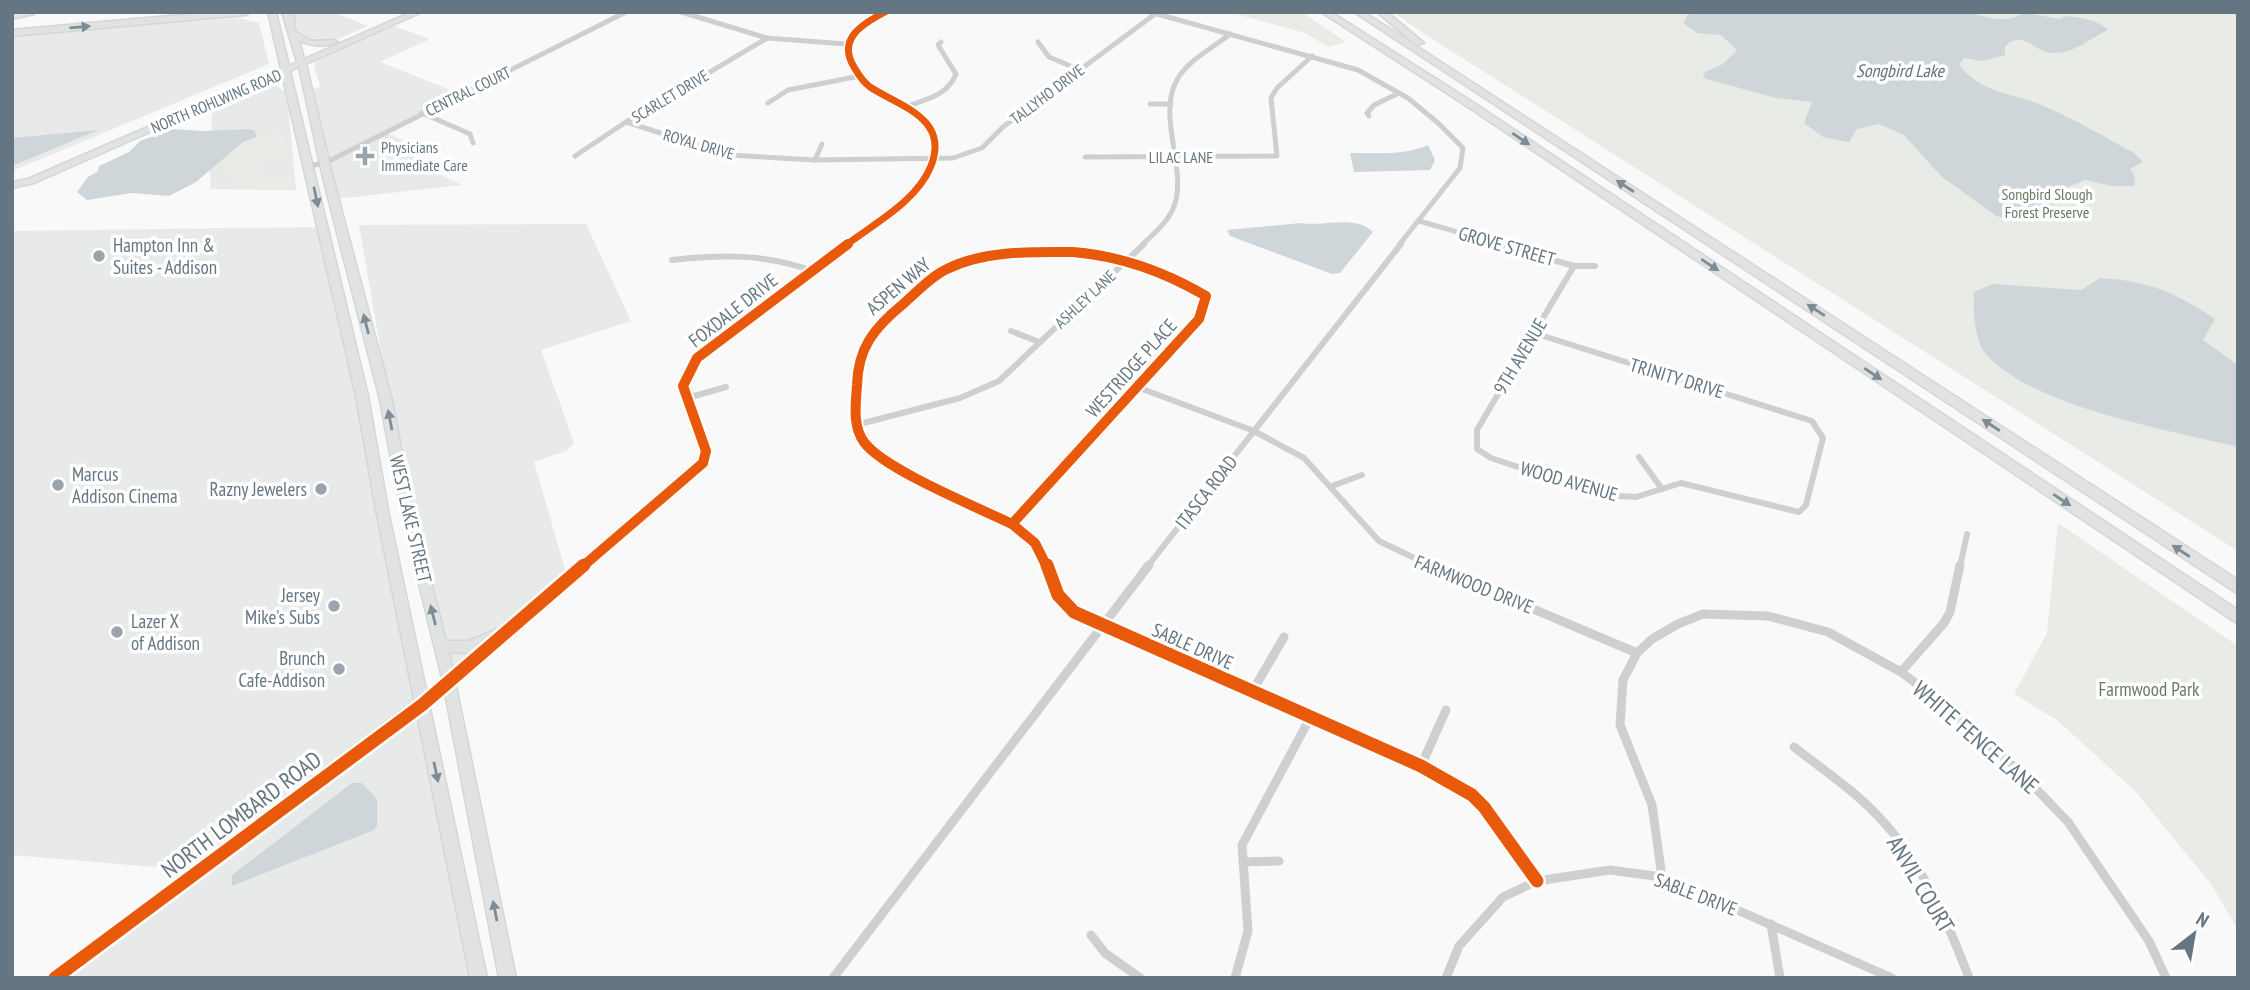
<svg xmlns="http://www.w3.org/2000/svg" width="2250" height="990" viewBox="0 0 2250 990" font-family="'PT Sans Narrow',sans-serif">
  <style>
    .built { fill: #e8e9e9 }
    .green { fill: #e8ebe6 }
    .water { fill: #ced6d9 }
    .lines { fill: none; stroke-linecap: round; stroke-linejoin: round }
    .secondary-casing { stroke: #d5d6d7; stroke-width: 16 }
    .primary-casing { stroke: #d5d6d7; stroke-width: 3 }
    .highway-casing { stroke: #d5d6d6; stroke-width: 3 }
    .street-far2 { stroke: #cecfd0; stroke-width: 5 }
    .street-far1 { stroke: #cecfd0; stroke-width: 6 }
    .street { stroke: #cecfd0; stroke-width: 9 }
    .secondary { stroke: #e1e2e2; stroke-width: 13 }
    .primary { fill: #e1e2e2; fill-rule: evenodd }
    .highway { fill: #e1e2e2; fill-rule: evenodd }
    .cycleway-far2-casing { stroke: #fff; stroke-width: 10 }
    .cycleway-far1-casing { stroke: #fff; stroke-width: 14 }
    .cycleway-casing { stroke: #fff; stroke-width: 18 }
    .cycleway-far2 { stroke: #e8590c; stroke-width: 7 }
    .cycleway-far1 { stroke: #e8590c; stroke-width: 10 }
    .cycleway { stroke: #e8590c; stroke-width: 13 }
    .oneway { fill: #7e8c96 }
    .poi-dot { fill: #99a4ac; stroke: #fff; stroke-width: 2.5 }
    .labels { text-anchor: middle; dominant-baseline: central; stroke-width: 7; stroke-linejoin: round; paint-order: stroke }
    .far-street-label { font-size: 16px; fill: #657683; stroke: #fff }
    .far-poi-label { font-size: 16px; fill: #657683; stroke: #fff; text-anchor: start }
    .far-park-label { font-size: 16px; fill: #687a64; stroke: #fff }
    .far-water-label { font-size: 18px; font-style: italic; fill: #60757c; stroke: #fff }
    .poi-label { font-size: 19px; fill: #657683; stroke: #fff; text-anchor: start }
    .street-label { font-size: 19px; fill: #657683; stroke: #fff }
    .park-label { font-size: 19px; fill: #687a64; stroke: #fff }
    .near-street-label { font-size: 23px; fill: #657683; stroke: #fff }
  </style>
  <rect width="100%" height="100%" fill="#f9f9f9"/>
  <g class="built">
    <path d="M294,12H333L368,26L334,41L309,42L296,33Z"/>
    <path d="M238,18L259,23L269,64L12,171V36Z"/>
    <path d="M394,26L430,39L380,62L463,95L386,133L415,146L413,162L462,185L337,199L311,90L321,87L314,68L315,63L330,53Z"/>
    <path d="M273,84L287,93L296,190L210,189L212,104L241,91Z"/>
    <path d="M586,224L631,321L541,350L574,443L566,451L534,462L567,576L450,676L389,398L359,225Z"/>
    <path d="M321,227L472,978H63L202,871L12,855V231Z"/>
  </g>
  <g class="green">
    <path d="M1229,12H1302L1346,42L1328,47L1305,33Z"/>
    <path d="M1393,12H2238V551L1420,31Z"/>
    <path d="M267,132H280L286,137L289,160C280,166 267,158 257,166V171L267,176L293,177V183C283,192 255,192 242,186C231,181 224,171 212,169L243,142L266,135Z"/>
    <path d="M2058,523L2238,646V930L2211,884L2135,791L2057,720L2014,694L2047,633Z"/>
  </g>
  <g class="water">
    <path d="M1690,12H1967L1994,19H2009L2026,13L2060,19L2066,16C2081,18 2097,19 2108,30C2088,39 2076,53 2053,53C2034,53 2023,28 2005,47V55L1982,61L1964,58L1959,65C1983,95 2013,92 2046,107C2076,120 2105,137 2134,153L2143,162L2130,169L2135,177L2134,186H2112L2085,180L2063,189L2045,215L2009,219L1996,216L1941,176L1904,135L1879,124L1857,129L1849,142L1823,137L1804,123L1812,102L1776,98L1703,78L1705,72L1723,64L1737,50L1721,35L1697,33L1683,23Z"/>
    <path d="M173,129L202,131L250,129L254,130L257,137L243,142L196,182L169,196L132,193L87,200L77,192L88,177L98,171L99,166L129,152L140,141Z"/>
    <path d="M98,130L12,166V138Z"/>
    <path d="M1428,145L1435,160L1430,170L1354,172L1350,153C1376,153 1403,156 1428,145Z"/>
    <path d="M1301,223C1323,227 1356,214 1373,232L1340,273L1332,274L1230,236L1227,230Z"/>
    <path d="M2100,278C2150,281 2174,292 2215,319L2203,340L2238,365V447C2169,430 2032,407 1986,354C1974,340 1973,309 1974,292L1993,284L2081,290Z"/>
    <path d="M352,783H362L377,799V826L374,830L232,886V875Z"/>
  </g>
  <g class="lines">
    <g class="secondary-casing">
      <path id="secondary" d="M55,978L450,682"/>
    </g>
    <g class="primary-casing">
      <path id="primary" d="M268,12H276L289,66L297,62L282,12H290L296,32L311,41L334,40L338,42C327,47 310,47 299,40L304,59L411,12H422L306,64L333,178L392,400L411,502L446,641H468L510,624L515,625L517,629L515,633L469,653L449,652L516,978H499L443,682L399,502L380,400L323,178L299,67L290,71L368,396L388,510L487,978H470L376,510L356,396L282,74L34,183L12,188V182L28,179L281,69Z"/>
    </g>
    <g class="highway-casing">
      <g id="highway">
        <path d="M35,12L34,14L12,19V13Z"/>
        <path d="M214,12H250L246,15L12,36V30Z"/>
        <path d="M287,12H295L293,28L286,26Z"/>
        <path d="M1321,12H1331L1468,99L2238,610V624L1462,103Z"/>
        <path d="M1354,12H1364L2238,580V594Z"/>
        <path d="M1377,12H1387L1424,43L1416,45Z"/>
      </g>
    </g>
    <g class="street-far2">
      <path d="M681,12L767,38L846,44"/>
      <path d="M1150,12L1358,70L1408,98L1438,123L1463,148L1460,168L1399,245"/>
      <path d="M1038,42L1049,57L1080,70"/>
      <path d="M768,103L788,90L860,76"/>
      <path d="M1150,104H1171"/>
      <path d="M908,106C927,99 948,95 956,74L938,45L941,42"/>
      <path d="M422,113L470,134L473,143"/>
      <path d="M1369,116L1367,113L1374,105L1397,94"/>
      <path d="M626,122L729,155L815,160L953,158L982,148L1003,127L1155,14"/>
      <path d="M575,156L626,122L767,38"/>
      <path d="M1085,157L1277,156L1271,98L1277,88L1312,56"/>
      <path d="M815,160L822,144"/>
      <path d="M309,166L325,163L626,12"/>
      <path d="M1419,221L1503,245"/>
      <path d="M846,245C875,223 917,201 931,166C950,118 899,106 870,87C863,82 858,74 854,67C837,39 862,24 885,12"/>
      <path d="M1142,245C1152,235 1164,226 1171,213C1192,176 1155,118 1177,80C1188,60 1213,48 1230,34"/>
    </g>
    <g class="street-far1">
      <path d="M1497,244L1574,266H1595"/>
      <path d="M1073,252C1121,256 1165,272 1206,296L1199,319L1012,524C979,508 883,469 864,442C852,426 856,403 857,385C858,348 874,328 902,305C916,293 930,277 947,269C984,250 1033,252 1073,252Z"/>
      <path d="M672,260C721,254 766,254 813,271"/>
      <path d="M706,324L727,335"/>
      <path d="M1011,331L1039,342"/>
      <path d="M1534,333L1812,421L1823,438L1806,505L1799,512L1681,483L1636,497L1603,495L1491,458L1477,449V430Z"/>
      <path d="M1534,333L1574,266"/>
      <path d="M1137,387L1254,431L1304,458L1379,541L1433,567"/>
      <path d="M687,398L726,387"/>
      <path d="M856,425L960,398L999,381L1144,244"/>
      <path d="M1639,457L1662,489"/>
      <path d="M1332,486L1362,475"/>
      <path d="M1012,524L1035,543L1047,567"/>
      <path d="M583,567L703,463L706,451L683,386L697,358L848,244"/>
      <path d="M1147,567L1401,244"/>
      <path d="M1960,567L1967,534"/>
    </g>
    <g class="street">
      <path d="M1047,565L1058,595L1074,612L1421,766L1472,795L1484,807L1537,881"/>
      <path d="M1429,565L1637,653"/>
      <path d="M1901,672L1944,623L1950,612L1960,565"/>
      <path d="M450,682L585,565"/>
      <path d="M1252,692L1284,637"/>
      <path d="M1794,747C1822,769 1852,789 1877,815C1921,860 1947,920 1969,978"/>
      <path d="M1421,766L1446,710"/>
      <path d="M1243,862L1279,861"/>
      <path d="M1662,877L1652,805L1620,725L1623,680L1637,653L1652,639L1678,624L1703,614L1768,616L1828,632L1901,672L1937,699L2022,774L2068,822L2149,941L2166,978"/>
      <path d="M1771,924L1780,978"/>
      <path d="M1091,935L1105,953L1140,978"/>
      <path d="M833,978L1149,565"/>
      <path d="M1235,978L1248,931L1242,845L1310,718"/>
      <path d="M1446,978L1459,946L1503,897L1537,881L1610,870L1662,877L1892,978"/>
    </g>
    <use href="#secondary" class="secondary"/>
    <use href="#primary" class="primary"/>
    <use href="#highway" class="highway"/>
    <g class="cycleway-far2-casing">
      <path id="cycleway-far2" d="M846,245C875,223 917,201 931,166C950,118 899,106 870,87C863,82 858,74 854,67C837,39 862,24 885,12"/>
    </g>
    <g class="cycleway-far1-casing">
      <g id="cycleway-far1">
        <path d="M1073,252C1121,256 1165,272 1206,296L1199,319L1012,524C979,508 883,469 864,442C852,426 856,403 857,385C858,348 874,328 902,305C916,293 930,277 947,269C984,250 1033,252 1073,252Z"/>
        <path d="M1012,524L1035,543L1047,567"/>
        <path d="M582,567L703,463L706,451L683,386L697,358L848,244"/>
      </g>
    </g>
    <g class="cycleway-casing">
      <g id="cycleway">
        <path d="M1047,565L1058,595L1074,612L1421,766L1472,795L1484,807L1537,881"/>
        <path d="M55,978L422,705L584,565"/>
      </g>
    </g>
    <use href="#cycleway-far2" class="cycleway-far2"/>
    <use href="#cycleway-far1" class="cycleway-far1"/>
    <use href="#cycleway" class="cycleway"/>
  </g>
  <defs><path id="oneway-solid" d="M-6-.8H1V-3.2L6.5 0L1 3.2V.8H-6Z" transform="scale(1.75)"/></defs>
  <g class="oneway">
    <use href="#oneway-solid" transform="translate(80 27) rotate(-5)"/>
    <use href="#oneway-solid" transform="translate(1521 139) rotate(34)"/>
    <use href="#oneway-solid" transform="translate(1625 186) rotate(-147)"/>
    <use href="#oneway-solid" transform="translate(316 197) rotate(78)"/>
    <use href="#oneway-solid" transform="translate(1710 265) rotate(34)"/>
    <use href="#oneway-solid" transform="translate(1816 310) rotate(-147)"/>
    <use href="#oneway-solid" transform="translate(366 324) rotate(-104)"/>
    <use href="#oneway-solid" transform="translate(1873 374) rotate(34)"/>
    <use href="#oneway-solid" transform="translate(390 420) rotate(-101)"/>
    <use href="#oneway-solid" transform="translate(1991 425) rotate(-147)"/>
    <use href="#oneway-solid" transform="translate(2062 500) rotate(34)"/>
    <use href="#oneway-solid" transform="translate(2181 551) rotate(-147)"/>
    <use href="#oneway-solid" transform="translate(433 615) rotate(-104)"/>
    <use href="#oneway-solid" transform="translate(436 772) rotate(78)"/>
    <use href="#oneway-solid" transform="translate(495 911) rotate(-101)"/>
  </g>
  <g class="poi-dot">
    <path d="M361.5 145.5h7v7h7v7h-7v7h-7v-7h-7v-7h7z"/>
    <circle cx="99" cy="256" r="7"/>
    <circle cx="58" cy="485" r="7"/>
    <circle cx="321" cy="489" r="7"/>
    <circle cx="334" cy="606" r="7"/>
    <circle cx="117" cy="632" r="7"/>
    <circle cx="339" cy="669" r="7"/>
  </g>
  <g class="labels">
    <g class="far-street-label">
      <text transform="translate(468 91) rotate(-26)">CENTRAL COURT</text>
      <text transform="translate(1047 94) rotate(-37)">TALLYHO DRIVE</text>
      <text transform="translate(670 96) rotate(-31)">SCARLET DRIVE</text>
      <text transform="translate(216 101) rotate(-23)">NORTH ROHLWING ROAD</text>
      <text transform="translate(699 144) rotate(16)">ROYAL DRIVE</text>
      <text x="1181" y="157">LILAC LANE</text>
      <text transform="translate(1085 299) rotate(-43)">ASHLEY LANE</text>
    </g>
    <g class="far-poi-label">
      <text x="381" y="147">Physicians<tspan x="381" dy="18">Immediate Care</tspan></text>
    </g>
    <g class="far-park-label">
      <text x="2047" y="194">Songbird Slough<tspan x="2047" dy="18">Forest Preserve</tspan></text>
    </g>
    <g class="far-water-label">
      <text x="1900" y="70">Songbird Lake</text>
    </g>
    <g class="poi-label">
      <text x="113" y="245">Hampton Inn &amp;<tspan x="113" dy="22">Suites - Addison</tspan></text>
      <text x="72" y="474">Marcus<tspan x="72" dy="22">Addison Cinema</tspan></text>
      <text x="307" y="489" text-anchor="end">Razny Jewelers</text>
      <text x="320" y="595" text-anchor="end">Jersey<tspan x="320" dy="22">Mike's Subs</tspan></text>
      <text x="131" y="621">Lazer X<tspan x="131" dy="22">of Addison</tspan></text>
      <text x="325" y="658" text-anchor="end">Brunch<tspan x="325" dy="22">Cafe-Addison</tspan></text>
    </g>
    <g class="street-label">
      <text transform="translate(1507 246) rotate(16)">GROVE STREET</text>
      <text transform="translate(898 286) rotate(-40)">ASPEN WAY</text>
      <text transform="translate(733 310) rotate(-38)">FOXDALE DRIVE</text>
      <text transform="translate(1520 356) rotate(-59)">9TH AVENUE</text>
      <text transform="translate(1131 368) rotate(-48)">WESTRIDGE PLACE</text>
      <text transform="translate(1677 378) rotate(17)">TRINITY DRIVE</text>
      <text transform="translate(1569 481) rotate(16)">WOOD AVENUE</text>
      <text transform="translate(1206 492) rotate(-52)">ITASCA ROAD</text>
      <text transform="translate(411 519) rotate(77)">WEST LAKE STREET</text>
      <text transform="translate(1474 584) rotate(22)">FARMWOOD DRIVE</text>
      <text transform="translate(1193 646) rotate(24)">SABLE DRIVE</text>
      <text transform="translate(1696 894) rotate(21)">SABLE DRIVE</text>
    </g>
    <g class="park-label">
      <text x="2149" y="689">Farmwood Park</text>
    </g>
    <g class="near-street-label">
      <text transform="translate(1976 737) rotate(41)">WHITE FENCE LANE</text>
      <text transform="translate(241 814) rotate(-37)">NORTH LOMBARD ROAD</text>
      <text transform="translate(1921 884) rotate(59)">ANVIL COURT</text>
    </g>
  </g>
  <rect width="2250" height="990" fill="none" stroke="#657683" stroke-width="28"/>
  <g transform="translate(2194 934) rotate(31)" stroke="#ffffff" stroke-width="5" paint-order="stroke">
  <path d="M0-5L12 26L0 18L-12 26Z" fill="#657683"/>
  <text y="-10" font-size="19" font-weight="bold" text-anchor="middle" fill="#657683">N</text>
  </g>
</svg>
